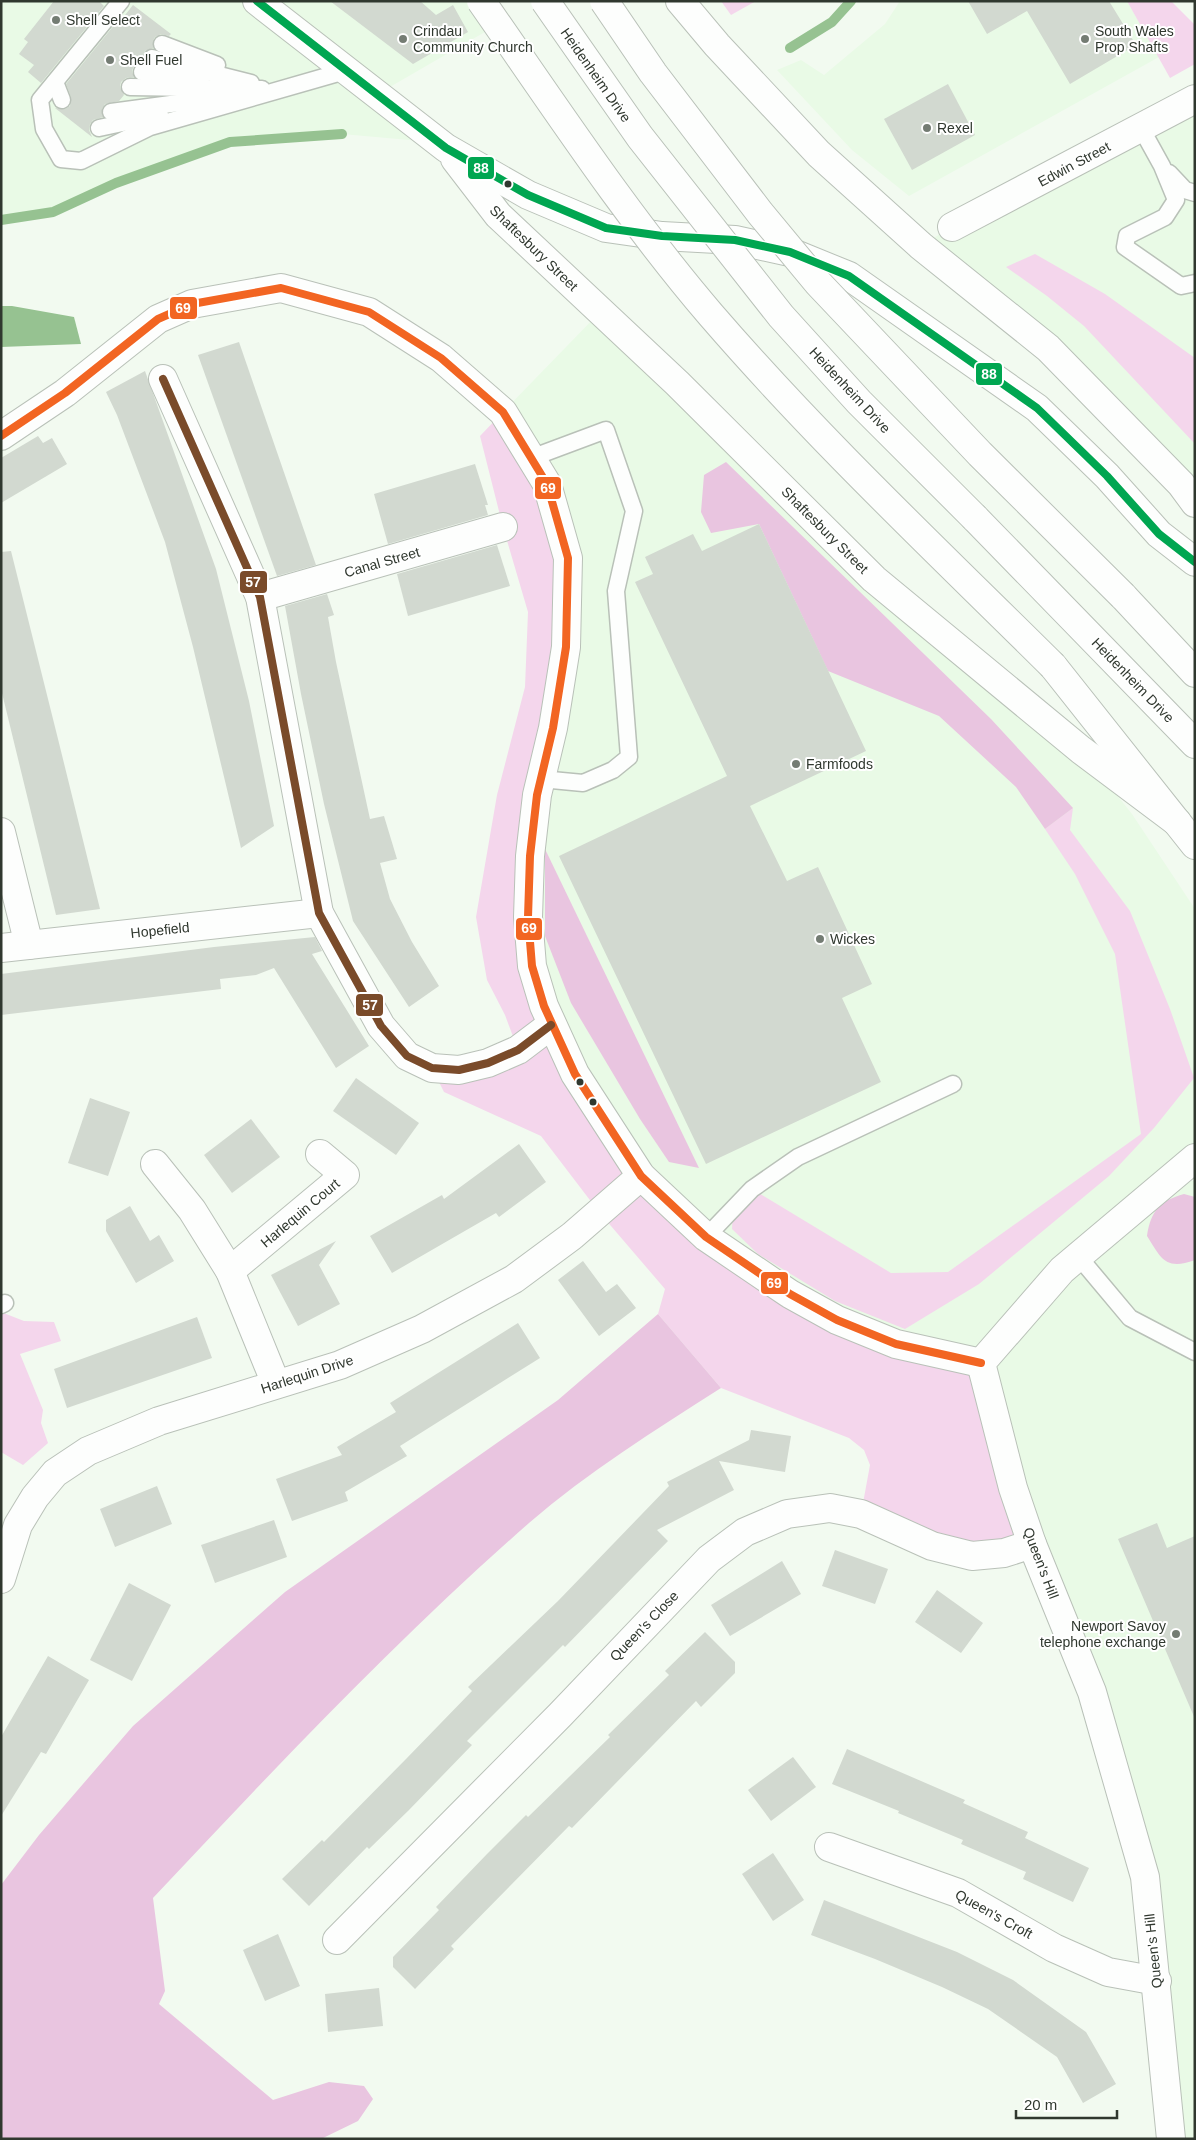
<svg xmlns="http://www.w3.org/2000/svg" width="1196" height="2140" viewBox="0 0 1196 2140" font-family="Helvetica,sans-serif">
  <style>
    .built { fill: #e9fae6 }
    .green { fill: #f4d6ec }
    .forest { fill: #e9c5e0 }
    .water { fill: #96c291 }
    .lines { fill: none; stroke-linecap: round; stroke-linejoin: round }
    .stream { stroke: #96c291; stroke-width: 10 }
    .building { fill: #d2d9d0 }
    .lane-casing { stroke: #b9c1b8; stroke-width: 19 }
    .street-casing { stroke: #b9c1b8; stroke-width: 30 }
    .secondary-casing { stroke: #b9c1b8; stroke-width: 30 }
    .primary-casing { stroke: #b9c1b8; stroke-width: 30 }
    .lane { stroke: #fdfefd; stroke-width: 16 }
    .street { stroke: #fdfefd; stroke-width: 28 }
    .secondary { stroke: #fdfefd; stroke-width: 28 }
    .primary { stroke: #fdfefd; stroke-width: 28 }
    .primary-bridge-casing { stroke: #b9c1b8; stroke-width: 30; stroke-linecap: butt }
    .primary-bridge { stroke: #fdfefd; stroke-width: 28 }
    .bus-1-casing { stroke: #fff; stroke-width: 11 }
    .bus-2-casing { stroke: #fff; stroke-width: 11 }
    .bus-3-casing { stroke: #fff; stroke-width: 11 }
    .bus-1 { stroke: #f26522; stroke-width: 8 }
    .bus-2 { stroke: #00a651; stroke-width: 8 }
    .bus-3 { stroke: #7a4b2a; stroke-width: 8 }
    .poi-dot { fill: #747c73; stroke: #fff; stroke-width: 2 }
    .bus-dot { fill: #30382f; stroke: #fff; stroke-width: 2 }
    .labels { text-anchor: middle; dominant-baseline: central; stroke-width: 4; stroke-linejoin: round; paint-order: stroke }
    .poi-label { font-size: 14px; fill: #30382f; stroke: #fff; text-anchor: start }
    .street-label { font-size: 14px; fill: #30382f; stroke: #fff }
    .line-badge { stroke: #fff; stroke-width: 2 }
    .badge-label { font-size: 14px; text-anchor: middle; font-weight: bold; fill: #fff }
  </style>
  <rect width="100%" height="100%" fill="#f2faf0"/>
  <g class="built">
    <path d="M1,1H481L497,25L376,95L443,143L342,134L230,142L116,183L53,212L1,220Z"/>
    <path d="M900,1H1127L1159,57L909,196L852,150L777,70L801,60L824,75L885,24Z"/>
    <path d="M1195,99V481L921,246L951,227Z"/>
    <path d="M600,312L1081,750L1132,814L1195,909V1158L1171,1179L1195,1181V2139H1171L1145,1877L1032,1544L837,1320L641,1176L532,966L553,728L503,412Z"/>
  </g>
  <g class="green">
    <path d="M721,1H756L731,15Z"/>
    <path d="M1127,1H1171L1195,25V64L1170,78Z"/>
    <path d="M1035,254L1105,294L1195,358V444L1084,326L1047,296L1006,267Z"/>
    <path d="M503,412L568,558L532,966L641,1176L790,1294L981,1363L1032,1544L1004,1553L861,1514L870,1465L864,1450L849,1438L721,1388L658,1314L665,1289L599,1212L541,1136L444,1092L432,1068L518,1050L505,1015L487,980L476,917L497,795L525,687L528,612L503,527L480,436Z"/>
    <path d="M1073,808L1070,830L1130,911L1170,1009L1194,1078L1154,1128L1109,1176L979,1284L905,1329L835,1301L758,1254L732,1229L733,1209L752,1189L891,1273L948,1272L1141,1134L1115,954L1075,874L1045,829Z"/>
    <path d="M1,1312L24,1321L54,1322L61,1341L20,1354L43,1410L41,1423L48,1443L23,1465L1,1452Z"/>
  </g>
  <g class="forest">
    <path d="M726,462L991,719L1073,808L1045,829L1016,787L939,716L828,671L759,524L711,533L701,512L704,475Z"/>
    <path d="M545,849L699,1168L669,1162L640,1119L571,1003L545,936Z"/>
    <path d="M1184,1194L1195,1197V1260C1165,1271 1161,1258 1147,1236C1151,1210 1160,1201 1184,1194Z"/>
    <path d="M658,1314L721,1388C655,1430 588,1472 529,1523C396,1640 274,1769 153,1898L165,1991L159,2004L273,2100L329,2082L364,2086L373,2099L358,2121L321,2139H1V1885L39,1835L133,1726L285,1592L558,1400Z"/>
  </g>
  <path class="water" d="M1,306H12L74,317L81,344L1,347Z"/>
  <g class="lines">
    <g class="stream">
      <path d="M790,48L832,22L851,1"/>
      <path d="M1,220L53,212L116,183L230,142L342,134"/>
    </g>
  </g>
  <g class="building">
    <path d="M54,1H99L104,6L41,83L28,72L34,65L19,54L28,42L24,39Z"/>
    <path d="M330,1H420L436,15L453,5L468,32L413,64Z"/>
    <path d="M968,1H1109L1136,45L1070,84L1027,11L987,34Z"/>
    <path d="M133,5L171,34L169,36L161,34L155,37L153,41V48L145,51L142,56L143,62L134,66L132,71L134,77L126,78L121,82L120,87L124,95L119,101L105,104L102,109L103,117L93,120L90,124L89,130L92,137L55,108L65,109L70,106L71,97L66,84L120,18L122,19Z"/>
    <path d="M948,84L975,135L912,170L884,119Z"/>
    <path d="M239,342L316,565L277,576L198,355Z"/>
    <path d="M145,371L216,569L249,701L274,826L241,848L193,647L165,542L117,415L106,392Z"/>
    <path d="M38,436L43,443L52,438L67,464L1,503V458Z"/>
    <path d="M475,464L488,505H485L488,515L388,544L374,494Z"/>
    <path d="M759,524L866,751L750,806L787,881L818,867L872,984L842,998L881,1082L706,1164L559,856L727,776L635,582L653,574L645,557L693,534L702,551Z"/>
    <path d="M497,545L510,586L408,616L397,574Z"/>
    <path d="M11,551L58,739L100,909L56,915L49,886L1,689V552Z"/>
    <path d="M327,594L334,615L328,617L336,662L370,819L384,816L397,859L380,863L390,899L412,942L439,986L409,1007L353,921L324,804L301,694L285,606Z"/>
    <path d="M315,937L322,951L312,954L369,1046L336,1068L274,968L256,975L220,979L221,989L1,1015V974L214,947Z"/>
    <path d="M356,1078L419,1123L396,1155L333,1111Z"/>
    <path d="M90,1098L130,1112L108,1176L68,1163Z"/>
    <path d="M251,1119L280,1157L232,1193L204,1155Z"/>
    <path d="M519,1144L546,1182L499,1217L496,1213L392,1273L370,1236L442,1195L444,1199Z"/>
    <path d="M130,1206L150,1241L159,1235L174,1261L136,1283L106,1231V1220Z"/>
    <path d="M336,1241L319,1265L340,1304L298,1326L271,1275Z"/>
    <path d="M583,1261L606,1292L617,1284L636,1308L599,1336L558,1280Z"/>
    <path d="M197,1317L212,1358L67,1408L54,1369Z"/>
    <path d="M518,1323L540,1358L400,1446L407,1456L345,1492L348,1501L292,1521L276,1479L342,1455L337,1447L396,1412L390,1403Z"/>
    <path d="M751,1430L791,1436L785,1472L719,1461L734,1490L657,1530L668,1541L565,1647L563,1645L467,1741L472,1745L409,1810L369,1849L367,1847L309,1906L282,1879L322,1840L324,1842L406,1759L472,1691L468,1687L558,1601L669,1486L667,1482L749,1440Z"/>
    <path d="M157,1486L172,1524L115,1547L100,1509Z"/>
    <path d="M274,1520L287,1557L215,1583L201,1545Z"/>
    <path d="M1157,1523L1167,1548L1195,1536V1719L1118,1539Z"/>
    <path d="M835,1550L888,1569L875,1604L822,1586Z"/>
    <path d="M782,1561L801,1594L730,1636L711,1605Z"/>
    <path d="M129,1583L171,1605L132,1681L90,1660Z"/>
    <path d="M937,1590L983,1623L961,1653L915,1622Z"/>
    <path d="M705,1632L735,1662V1673L701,1707L696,1701L572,1828L569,1826L451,1946L454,1949L415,1989L393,1967V1957L439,1910L436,1907L487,1854L526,1815L528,1817L610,1737L608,1735L669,1675L665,1671Z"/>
    <path d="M48,1656L89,1680L46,1754L41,1752L1,1816V1737Z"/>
    <path d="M847,1749L965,1800L963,1803L1028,1832L1025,1838L1089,1868L1073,1902L1023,1879L1026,1872L961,1844L963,1840L898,1813L899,1811L832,1784Z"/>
    <path d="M793,1757L816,1787L771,1821L748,1790Z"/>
    <path d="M773,1853L804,1900L773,1921L742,1874Z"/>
    <path d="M824,1900L957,1952L1013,1980L1086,2032L1116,2084L1083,2103L1057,2057L988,2009L942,1987L875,1959L811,1935Z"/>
    <path d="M278,1934L300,1986L265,2001L243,1950Z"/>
    <path d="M379,1988L383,2026L328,2032L325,1994Z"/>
  </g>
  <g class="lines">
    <g class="lane-casing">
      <g id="lane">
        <path d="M121,1L40,100L44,129L61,159L81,161L150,127L345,71"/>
        <path d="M162,44L217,65"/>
        <path d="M152,58L251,83"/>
        <path d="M142,72L201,79"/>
        <path d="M55,82L62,100"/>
        <path d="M130,87L262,89"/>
        <path d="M111,112L223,97"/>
        <path d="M99,128L160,115"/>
        <path d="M1141,128L1162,166L1176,200L1165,217L1127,236L1125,247L1181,286L1195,283"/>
        <path d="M1169,173L1185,190L1195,193"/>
        <path d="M531,458L606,430L634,511L616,591L629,757L613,770L583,783L541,779"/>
        <path d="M706,1237L752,1189L798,1157L953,1084"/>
        <path d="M1078,1256L1130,1318L1195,1352"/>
        <path d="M1,1305L5,1303"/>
      </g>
    </g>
    <g class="street-casing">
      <g id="street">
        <path d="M952,227L1195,99"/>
        <path d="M163,379L260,597L319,913L381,1026L407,1056L432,1068L459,1070L488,1063L518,1050L551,1025"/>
        <path d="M260,597L503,527"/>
        <path d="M1,832L29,945"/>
        <path d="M1,948L319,913"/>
        <path d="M155,1164L192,1210L230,1271L276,1384"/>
        <path d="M230,1271L345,1175L320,1154"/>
        <path d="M1,1579L18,1525L35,1497L55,1473L88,1451L159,1421L340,1365L422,1329L514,1279L572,1236L641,1176"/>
        <path d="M829,1847L958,1893L1054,1948L1108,1972L1157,1981"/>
        <path d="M337,1940L560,1715L709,1559L745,1532L787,1514L830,1508L861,1514L932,1546L972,1556L1004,1553L1032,1544"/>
      </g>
    </g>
    <g class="secondary-casing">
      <g id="secondary">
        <path d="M1,436L65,393L158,319L192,304L281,288L369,312L441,358L503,412L547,484L568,558L566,647L553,728L537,795L530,856L528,917L532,966L544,1006L575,1074L641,1176L706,1237L790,1294L837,1320L896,1344L981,1363"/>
        <path d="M1171,2139L1145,1877L1092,1692L1032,1544L1013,1488L981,1363L1062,1270L1195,1158"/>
      </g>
    </g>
    <g class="primary-casing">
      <g id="primary">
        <path d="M257,1L446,148L528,195L606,228L662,236L735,240L790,252L849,276L1037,408L1107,476L1159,534L1195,562"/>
        <path d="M680,1L717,45L819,154L921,246L1048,348L1181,484L1195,503"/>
        <path d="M455,159L498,215L677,383L874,579L1081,750L1177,822"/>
        <path d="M975,518L1195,744"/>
        <path d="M1123,596L1195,673"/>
        <path d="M1053,666L1195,845"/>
      </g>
    </g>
    <use href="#lane" class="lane"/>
    <use href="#street" class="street"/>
    <use href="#secondary" class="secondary"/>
    <use href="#primary" class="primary"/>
    <g class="primary-bridge-casing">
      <g id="primary-bridge">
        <path d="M481,1C555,107 627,217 711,315C818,439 937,551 1053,666"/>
        <path d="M545,1L640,137L781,316L859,402L975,518"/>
        <path d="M604,1L653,73L760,213L818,283L980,454L1123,596"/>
      </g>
    </g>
    <use href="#primary-bridge" class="primary-bridge"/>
    <g class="bus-1-casing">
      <path id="bus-1" d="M1,436L65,393L158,319L192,304L281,288L369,312L441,358L503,412L547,484L568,558L566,647L553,728L537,795L530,856L528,917L532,966L544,1006L575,1074L641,1176L706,1237L790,1294L837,1320L896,1344L981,1363"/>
    </g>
    <g class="bus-2-casing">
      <path id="bus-2" d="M257,1L446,148L528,195L606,228L662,236L735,240L790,252L849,276L1037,408L1107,476L1159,534L1195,562"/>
    </g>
    <g class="bus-3-casing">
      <path id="bus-3" d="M163,379L260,597L319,913L381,1026L407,1056L432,1068L459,1070L488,1063L518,1050L551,1025"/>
    </g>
    <use href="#bus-1" class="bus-1"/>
    <use href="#bus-2" class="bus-2"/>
    <use href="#bus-3" class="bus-3"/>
  </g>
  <g class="poi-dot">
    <circle cx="56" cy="20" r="5"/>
    <circle cx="403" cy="39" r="5"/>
    <circle cx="1085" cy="39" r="5"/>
    <circle cx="110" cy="60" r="5"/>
    <circle cx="927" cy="128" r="5"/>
    <circle cx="796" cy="764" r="5"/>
    <circle cx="820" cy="939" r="5"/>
    <circle cx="1176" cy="1634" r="5"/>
  </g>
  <g class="bus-dot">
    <circle cx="508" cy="184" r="4.5"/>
    <circle cx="580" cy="1082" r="4.5"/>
    <circle cx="593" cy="1102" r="4.5"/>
  </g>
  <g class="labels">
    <g class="poi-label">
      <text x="66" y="20">Shell Select</text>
      <text x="413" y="31">Crindau<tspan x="413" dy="16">Community Church</tspan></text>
      <text x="1095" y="31">South Wales<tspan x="1095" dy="16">Prop Shafts</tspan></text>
      <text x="120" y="60">Shell Fuel</text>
      <text x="937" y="128">Rexel</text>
      <text x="806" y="764">Farmfoods</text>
      <text x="830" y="939">Wickes</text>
      <text x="1166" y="1626" text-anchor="end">Newport Savoy<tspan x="1166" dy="16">telephone exchange</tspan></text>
    </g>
    <g class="street-label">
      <text transform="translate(596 75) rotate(55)">Heidenheim Drive</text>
      <text transform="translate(1074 164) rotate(-28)">Edwin Street</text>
      <text transform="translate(534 248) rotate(44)">Shaftesbury Street</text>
      <text transform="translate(850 390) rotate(47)">Heidenheim Drive</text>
      <text transform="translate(825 530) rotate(45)">Shaftesbury Street</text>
      <text transform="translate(382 562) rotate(-16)">Canal Street</text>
      <text transform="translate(1133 680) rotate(46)">Heidenheim Drive</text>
      <text transform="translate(160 930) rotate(-6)">Hopefield</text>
      <text transform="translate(300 1213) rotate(-40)">Harlequin Court</text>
      <text transform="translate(307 1374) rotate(-18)">Harlequin Drive</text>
      <text transform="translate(1041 1563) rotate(69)">Queen's Hill</text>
      <text transform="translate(644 1626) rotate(-46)">Queen's Close</text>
      <text transform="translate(994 1914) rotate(29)">Queen's Croft</text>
      <text transform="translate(1153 1951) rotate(-96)">Queen's Hill</text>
    </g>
  </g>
  <g class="line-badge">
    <rect x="467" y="156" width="28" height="24" rx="5" fill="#00a651"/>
    <rect x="169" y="296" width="29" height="24" rx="5" fill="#f26522"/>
    <rect x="975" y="362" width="28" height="24" rx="5" fill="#00a651"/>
    <rect x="534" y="476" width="28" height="24" rx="5" fill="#f26522"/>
    <rect x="239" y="570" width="29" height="24" rx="5" fill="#7a4b2a"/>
    <rect x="515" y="917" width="28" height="24" rx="5" fill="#f26522"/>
    <rect x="355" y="993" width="29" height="24" rx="5" fill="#7a4b2a"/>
    <rect x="760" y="1271" width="29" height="24" rx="5" fill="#f26522"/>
  </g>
  <g class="badge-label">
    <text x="481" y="173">88</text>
    <text x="183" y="313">69</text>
    <text x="989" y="379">88</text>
    <text x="548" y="493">69</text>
    <text x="253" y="587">57</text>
    <text x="529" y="933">69</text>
    <text x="370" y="1010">57</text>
    <text x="774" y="1288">69</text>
  </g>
  <rect width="1196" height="2140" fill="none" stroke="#30382f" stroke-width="5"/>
  <path d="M1016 2110v8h101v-8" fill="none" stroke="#30382f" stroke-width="2.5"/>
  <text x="1024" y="2110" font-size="15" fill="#30382f" stroke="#ffffff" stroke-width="4" paint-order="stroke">20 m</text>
</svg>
